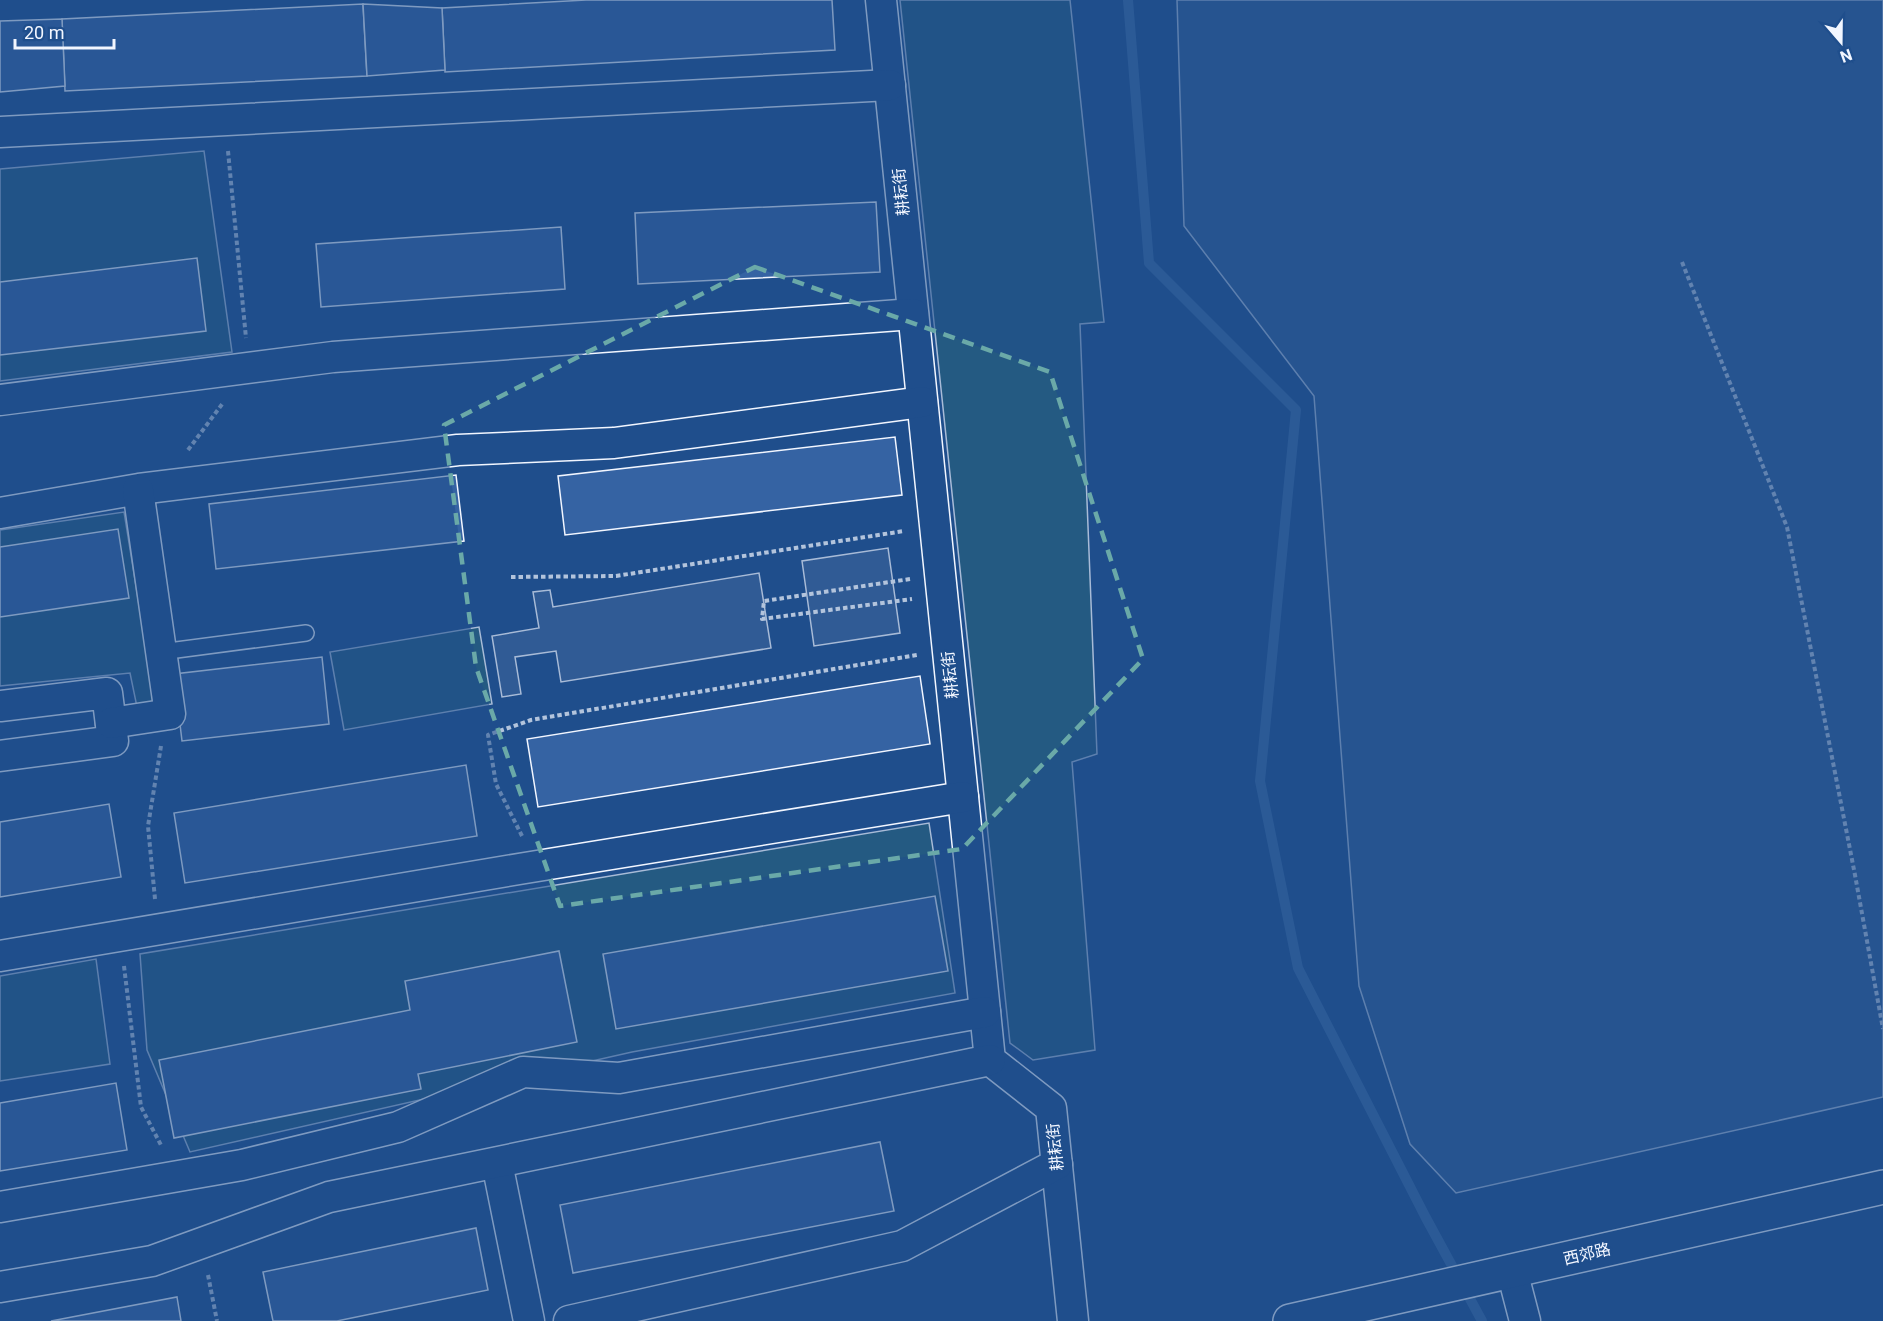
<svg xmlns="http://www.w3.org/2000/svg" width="1883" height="1321" viewBox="0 0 1883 1321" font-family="Roboto,'Noto Sans SC',sans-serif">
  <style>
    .green { fill: #245a82; stroke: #a8bbd7; stroke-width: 1.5 }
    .parking { fill: #305b95; stroke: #a8bbd7; stroke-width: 1.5 }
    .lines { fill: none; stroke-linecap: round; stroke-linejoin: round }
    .stream { stroke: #3b69a3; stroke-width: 10 }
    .building { fill: #3563a3; stroke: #f2f6ff; stroke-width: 1.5 }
    .service-casing { stroke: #f2f6ff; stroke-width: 18 }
    .minor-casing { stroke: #f2f6ff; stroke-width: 33 }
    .primary-casing { stroke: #f2f6ff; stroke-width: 36 }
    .path { stroke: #b3c4dc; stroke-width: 4; stroke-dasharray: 4.5 3; stroke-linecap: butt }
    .service { stroke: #1f4e8c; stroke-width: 15 }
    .minor { stroke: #1f4e8c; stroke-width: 30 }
    .primary { stroke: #1f4e8c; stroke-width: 33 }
    .marked { fill: none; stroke: #6aa9a8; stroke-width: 4.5; stroke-dasharray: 12 8; stroke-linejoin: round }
    .labels { text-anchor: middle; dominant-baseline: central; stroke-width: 4.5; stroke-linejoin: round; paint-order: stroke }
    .street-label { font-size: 16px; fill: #f2f6ff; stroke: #1f4e8c }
  </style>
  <rect width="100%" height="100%" fill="#1f4e8c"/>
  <g class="green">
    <path d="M900,0H1070L1104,322L1080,324L1097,754L1072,762L1095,1050L1033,1060L1010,1043Z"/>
    <path d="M204,151L232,352L0,381V169Z"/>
    <path d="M124,512L155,704L137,707L130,673L0,686V530Z"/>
    <path d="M479,627L492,704L344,730L330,652Z"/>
    <path d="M929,823L955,993L632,1052L190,1152L147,1050L140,954Z"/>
    <path d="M96,959L110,1064L0,1081V976Z"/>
  </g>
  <g class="parking">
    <path d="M1177,0H1883V1097L1456,1193L1410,1144L1359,986L1314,396L1184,226Z"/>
    <path d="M888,548L900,633L814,646L802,561Z"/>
    <path d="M759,573L771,648L561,682L556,651L515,657L521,694L502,697L492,636L539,628L533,592L550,590L553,607Z"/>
  </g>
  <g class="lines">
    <path class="stream" d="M1128,0L1149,263L1296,410L1260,781L1298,968L1426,1218L1482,1321"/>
  </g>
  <g class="building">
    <path d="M586,0H832L835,50L445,72L442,8Z"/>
    <path d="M363,4L367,76L65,91L62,19Z"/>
    <path d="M363,4L442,8L445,70L367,76Z"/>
    <path d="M62,19L65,86L0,92V21Z"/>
    <path d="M876,202L880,272L638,284L635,213Z"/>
    <path d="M561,227L565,289L321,307L316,244Z"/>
    <path d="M197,258L206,331L0,355V282Z"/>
    <path d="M895,437L902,495L565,535L558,476Z"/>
    <path d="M456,475L464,541L216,569L209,504Z"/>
    <path d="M118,529L129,598L0,617V547Z"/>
    <path d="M322,657L329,724L182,741L174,674Z"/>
    <path d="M920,676L930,744L538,807L527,739Z"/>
    <path d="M466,765L477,836L185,883L174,813Z"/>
    <path d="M109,804L121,877L0,897V822Z"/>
    <path d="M935,896L948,971L616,1029L603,954Z"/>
    <path d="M559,951L577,1042L418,1074L421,1089L174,1138L159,1060L410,1010L405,981Z"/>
    <path d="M116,1083L127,1150L0,1171V1103Z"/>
    <path d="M880,1142L894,1211L573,1273L560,1205Z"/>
    <path d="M476,1228L488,1290L337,1321H273L263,1272Z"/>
    <path d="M177,1297L181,1321H51Z"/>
  </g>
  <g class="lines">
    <g class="service-casing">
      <path id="service" d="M161,652L306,633"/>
    </g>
    <g class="minor-casing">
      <g id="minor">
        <path d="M881,0L990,1060L1051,1108L1073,1321"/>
        <path d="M0,132L890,85"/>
        <path d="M0,400L333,357L913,314"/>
        <path d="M0,513L139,489L458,450L614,443L922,402"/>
        <path d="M0,706L107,693L113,741L0,756"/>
        <path d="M111,723L170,714L138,490"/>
        <path d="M0,956L525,868L963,797"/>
        <path d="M497,1163L529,1321"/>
        <path d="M0,1207L242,1165L398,1127L523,1072L619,1078L985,1012"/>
        <path d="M1512,1271L1525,1321"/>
        <path d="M0,1287L152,1261L329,1197L990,1060"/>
        <path d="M569,1321L902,1246L1057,1164"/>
      </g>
    </g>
    <g class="primary-casing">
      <path id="primary" d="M1290,1321L1883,1187"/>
    </g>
    <g class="path">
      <path d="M228,151L246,338"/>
      <path d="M1682,262L1787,527L1855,875L1883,1029"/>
      <path d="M188,450L223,403"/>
      <path d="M511,577L616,576L904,531"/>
      <path d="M910,579L764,601L762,619L912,599"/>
      <path d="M522,836L496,784L488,735L531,720L917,655"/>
      <path d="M155,899L148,826L161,746"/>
      <path d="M124,966L141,1107L162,1147"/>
      <path d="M208,1275L217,1321"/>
    </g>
    <use href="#service" class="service"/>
    <use href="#minor" class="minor"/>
    <use href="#primary" class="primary"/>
  </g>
  <path d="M0 0H1883V1321H0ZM755,267L1050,372L1143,659L962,849L560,906L476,667L444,425Z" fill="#1f4e8c" fill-opacity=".55" fill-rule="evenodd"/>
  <path class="marked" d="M755,267L1050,372L1143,659L962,849L560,906L476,667L444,425Z"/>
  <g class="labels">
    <g class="street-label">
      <text transform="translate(901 192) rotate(-96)">耕耘街</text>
      <text transform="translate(950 675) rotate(-96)">耕耘街</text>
      <text transform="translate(1055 1147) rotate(-96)">耕耘街</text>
      <text transform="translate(1587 1254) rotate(-13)">西郊路</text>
    </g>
  </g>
  <g transform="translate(1841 42) rotate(160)" stroke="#1f4e8c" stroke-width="4.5" paint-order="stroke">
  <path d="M0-4.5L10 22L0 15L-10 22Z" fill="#f2f6ff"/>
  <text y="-9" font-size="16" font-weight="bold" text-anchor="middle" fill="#f2f6ff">N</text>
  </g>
  <path d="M15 39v9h99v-9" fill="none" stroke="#f2f6ff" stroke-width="3"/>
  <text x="24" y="39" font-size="18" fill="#f2f6ff" stroke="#1f4e8c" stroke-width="4.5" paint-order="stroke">20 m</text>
</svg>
